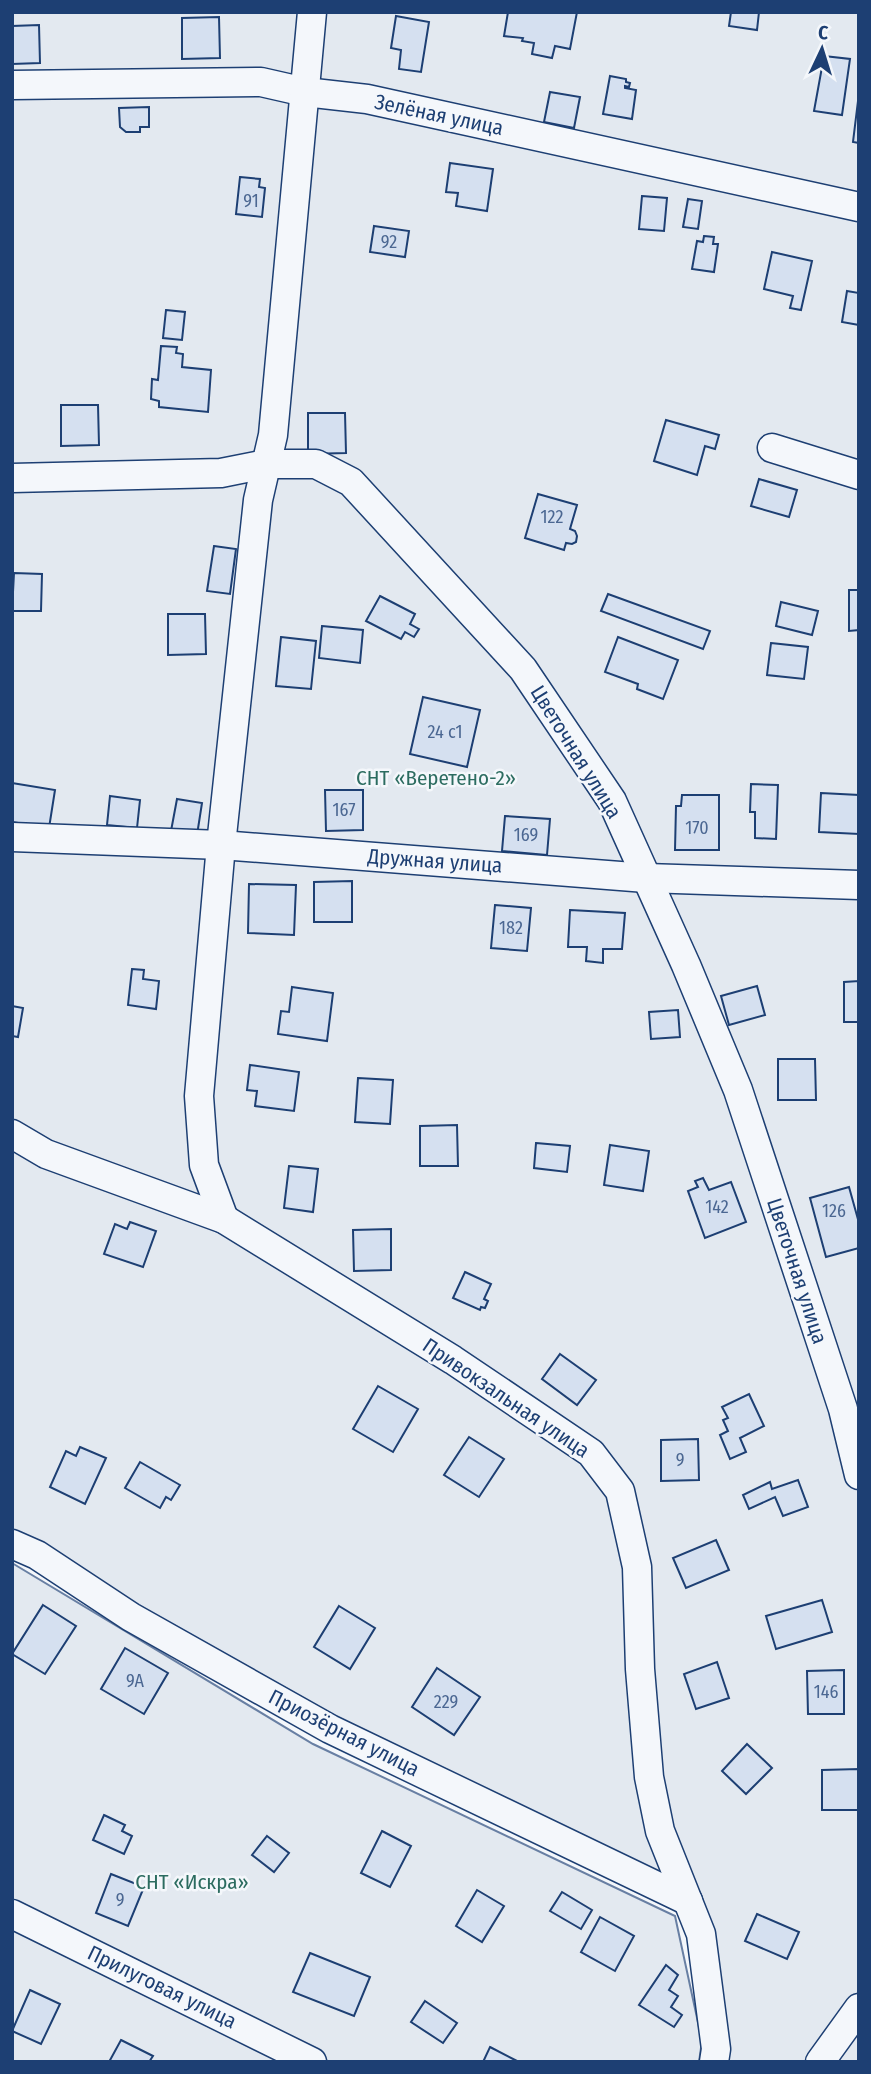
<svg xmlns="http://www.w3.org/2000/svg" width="871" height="2074" viewBox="0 0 871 2074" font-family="'Fira Sans Condensed',sans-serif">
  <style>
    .green { fill: #e3e9f0; stroke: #687fa3; stroke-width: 2 }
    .building { fill: #d5e0f0; stroke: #1d3f73; stroke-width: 2 }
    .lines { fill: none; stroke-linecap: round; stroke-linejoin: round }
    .minor-casing { stroke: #1d3f73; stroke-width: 31 }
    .minor { stroke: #f4f7fb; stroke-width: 28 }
    .labels { text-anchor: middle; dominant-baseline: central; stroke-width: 5; stroke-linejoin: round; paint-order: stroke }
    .number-label { font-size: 18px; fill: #4b6792 }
    .street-label { font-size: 21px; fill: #1d3f73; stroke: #f4f7fb }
    .park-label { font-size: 21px; fill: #2c6c60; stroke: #f4f7fb }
  </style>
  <rect width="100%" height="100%" fill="#f4f7fb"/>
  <g class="green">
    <path d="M12,12H859V2008L820,2062H714L688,1901L538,1829L12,1544Z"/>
    <path d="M12,1563L313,1744L675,1916L702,2041L699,2062H12Z"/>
    <path d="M859,2028V2062H837Z"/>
  </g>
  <g class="building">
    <path d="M508,12H577L570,49L555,46L552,58L532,54L534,43L522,41L523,38L504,36Z"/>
    <path d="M731,12H759L757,30L729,26Z"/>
    <path d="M396,16L429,22L421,72L399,69L401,50L391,48Z"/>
    <path d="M219,17L220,58L182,59V18Z"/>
    <path d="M39,25L40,63L12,64V26Z"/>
    <path d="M824,56L850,59L842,115L814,111Z"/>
    <path d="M610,76L626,79V82L630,83L629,87L625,86V88L636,90L632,119L603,114Z"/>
    <path d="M550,92L580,97L574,128L544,122Z"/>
    <path d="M858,101H859V143L853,142Z"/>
    <path d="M149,107V127H140V132H126L120,127L119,108Z"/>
    <path d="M450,163L493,169L487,211L456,206L458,193L446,192Z"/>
    <path d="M240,177L260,179L259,187L265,188L262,217L236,214Z"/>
    <path d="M642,196L667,198L664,231L639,229Z"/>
    <path d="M688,199L702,201L698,229L683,227Z"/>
    <path d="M374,226L409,231L405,257L370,252Z"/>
    <path d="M704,236L714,237L713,244H718L714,272L692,269L697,241L703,242Z"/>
    <path d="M772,252L812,261L801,310L790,308L793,296L764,289Z"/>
    <path d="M847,291L859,293V325L842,322Z"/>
    <path d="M166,310L185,312L182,340L163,338Z"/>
    <path d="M161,346L177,347L176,353L183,354L182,367L211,370L208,412L159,407V401L151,399L152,379L158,380Z"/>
    <path d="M61,405H98L99,445L61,446Z"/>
    <path d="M308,413H345L346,453L308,454Z"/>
    <path d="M666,420L719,435L715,449L705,446L697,475L654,461Z"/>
    <path d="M759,479L797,490L789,517L751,506Z"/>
    <path d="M538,494L577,505L570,529L575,531L577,536L576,542L572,544L566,543L564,550L525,538Z"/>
    <path d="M214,546L236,549L230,594L207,591Z"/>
    <path d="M14,573L42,574L41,611H12Z"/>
    <path d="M849,590H859V630L849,631Z"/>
    <path d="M608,594L710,631L703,649L601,611Z"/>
    <path d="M380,596L415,614L410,624L419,629L414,637L405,632L401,639L366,621Z"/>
    <path d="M781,602L818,611L812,635L776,626Z"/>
    <path d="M168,614H205L206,654L168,655Z"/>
    <path d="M322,626L363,630L360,663L319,658Z"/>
    <path d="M281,637L316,641L311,689L276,686Z"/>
    <path d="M618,637L678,660L663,699L637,689L638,684L605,672Z"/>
    <path d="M771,643L808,647L804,679L767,675Z"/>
    <path d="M423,697L480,710L467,767L410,754Z"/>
    <path d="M12,783L55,790L49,828L12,822Z"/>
    <path d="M751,784L778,785L776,839L755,838V812H750Z"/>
    <path d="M325,790H363V830L326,831Z"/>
    <path d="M821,793L859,795V834L819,832Z"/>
    <path d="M682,795H719V850H675L676,806H681Z"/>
    <path d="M110,796L140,800L137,828L107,825Z"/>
    <path d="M177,799L202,803L197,835L171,831Z"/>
    <path d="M505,816L550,819L547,855L502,851Z"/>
    <path d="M352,881V922H314V882Z"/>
    <path d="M249,884L296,885L294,935L248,933Z"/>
    <path d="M495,905L531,908L527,951L491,948Z"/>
    <path d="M570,910L625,913L622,949H603V963L586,961L587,947H568Z"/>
    <path d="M132,969L144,970L143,979L159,981L156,1009L128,1005Z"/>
    <path d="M859,981V1022H844V982Z"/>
    <path d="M757,986L765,1015L729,1025L721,996Z"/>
    <path d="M292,987L333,993L327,1041L278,1034L281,1011L289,1012Z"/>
    <path d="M12,1006L23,1008L18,1037L12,1036Z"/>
    <path d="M678,1010L680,1037L651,1039L649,1012Z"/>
    <path d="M778,1059H815L816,1100H778Z"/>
    <path d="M250,1065L299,1072L294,1111L255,1106L257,1091L247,1090Z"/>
    <path d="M358,1078L393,1080L390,1124L355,1122Z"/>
    <path d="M457,1125L458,1166H420V1126Z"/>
    <path d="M536,1143L570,1146L567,1172L534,1168Z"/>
    <path d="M610,1145L649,1151L643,1191L604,1185Z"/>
    <path d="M289,1166L318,1169L313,1212L284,1208Z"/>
    <path d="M703,1178L709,1190L731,1182L746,1222L705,1238L688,1191L698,1187L695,1181Z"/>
    <path d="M849,1187L859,1223V1248L826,1257L810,1198Z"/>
    <path d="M130,1222L156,1231L143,1267L104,1254L115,1224L127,1229Z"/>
    <path d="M391,1229V1270L354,1271L353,1230Z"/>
    <path d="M465,1272L491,1284L484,1299L488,1301L485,1308L481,1307L480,1310L453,1298Z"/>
    <path d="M560,1354L596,1380L577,1405L542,1379Z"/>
    <path d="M378,1386L418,1409L393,1452L353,1429Z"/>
    <path d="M749,1394L764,1426L740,1438L746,1452L730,1459L720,1435L728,1431L723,1420L728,1418L722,1407Z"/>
    <path d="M469,1437L504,1459L479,1497L444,1475Z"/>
    <path d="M698,1439L699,1480L661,1481V1440Z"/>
    <path d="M80,1447L106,1458L85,1504L50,1487L66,1451L76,1456Z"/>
    <path d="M140,1462L180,1485L171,1500L166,1497L160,1508L125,1488Z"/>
    <path d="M798,1480L808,1507L783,1516L775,1497L749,1509L743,1495L770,1482L772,1489Z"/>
    <path d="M716,1540L729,1570L686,1588L673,1558Z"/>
    <path d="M822,1600L832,1632L776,1649L766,1616Z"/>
    <path d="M43,1605L76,1626L45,1674L12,1654Z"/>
    <path d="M339,1606L375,1628L350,1669L314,1647Z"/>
    <path d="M125,1648L168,1673L144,1714L101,1689Z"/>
    <path d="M717,1662L729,1698L696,1709L684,1674Z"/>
    <path d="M437,1668L480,1697L454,1735L412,1707Z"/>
    <path d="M844,1670V1714H808L807,1671Z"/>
    <path d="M747,1744L772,1768L746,1794L722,1771Z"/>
    <path d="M859,1769V1810H822V1770Z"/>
    <path d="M104,1815L125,1825L122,1831L132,1836L124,1854L93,1840Z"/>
    <path d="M382,1831L411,1846L390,1887L361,1873Z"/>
    <path d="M267,1836L289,1853L274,1872L252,1855Z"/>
    <path d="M111,1874L144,1887L128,1926L96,1913Z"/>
    <path d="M477,1890L504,1906L482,1942L456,1926Z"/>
    <path d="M562,1892L592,1910L581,1929L550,1911Z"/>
    <path d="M757,1914L799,1932L787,1959L745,1941Z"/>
    <path d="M600,1917L634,1936L615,1971L581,1952Z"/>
    <path d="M310,1953L370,1977L354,2016L293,1992Z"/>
    <path d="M666,1965L678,1975L669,1990L678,1996L671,2007L682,2015L674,2027L639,2005Z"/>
    <path d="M30,1990L60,2004L41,2044L12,2031Z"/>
    <path d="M425,2001L457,2023L443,2043L411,2022Z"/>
    <path d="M121,2040L153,2056L149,2062H109Z"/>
    <path d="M490,2047L519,2062H483Z"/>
  </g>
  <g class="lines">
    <g class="minor-casing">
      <g id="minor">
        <path d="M12,85L261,82L305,92L367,99L859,207"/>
        <path d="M772,448L859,475"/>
        <path d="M12,478L221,473L266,464H316L351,482L523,669L612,801L686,965L738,1090L843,1409L859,1475"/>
        <path d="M12,837L221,845L646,878L859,885"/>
        <path d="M12,1134L46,1154L224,1219L453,1360L591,1453L620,1491L637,1567L640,1669L649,1777L660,1831L701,1934L716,2049L714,2062"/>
        <path d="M224,1219L204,1165L199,1096L221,845L258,500L273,435L312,12"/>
        <path d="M12,1544L37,1555L131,1617L330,1729L688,1901"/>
        <path d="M12,1914L312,2062"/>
        <path d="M820,2062L859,2008"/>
      </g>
    </g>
    <use href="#minor" class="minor"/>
  </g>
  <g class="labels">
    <g class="number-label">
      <text x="251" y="201">91</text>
      <text x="389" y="242">92</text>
      <text x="552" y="517">122</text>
      <text x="445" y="732">24 с1</text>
      <text x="344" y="810">167</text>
      <text x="697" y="828">170</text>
      <text x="526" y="835">169</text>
      <text x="511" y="928">182</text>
      <text x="717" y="1207">142</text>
      <text x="834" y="1211">126</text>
      <text x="680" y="1460">9</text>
      <text x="135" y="1681">9А</text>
      <text x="826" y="1692">146</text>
      <text x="446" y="1702">229</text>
      <text x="120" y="1900">9</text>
    </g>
    <g class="street-label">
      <text transform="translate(439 115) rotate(12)">Зелёная улица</text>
      <text transform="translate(576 752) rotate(58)">Цветочная улица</text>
      <text transform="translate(435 861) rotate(4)">Дружная улица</text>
      <text transform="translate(797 1271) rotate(72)">Цветочная улица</text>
      <text transform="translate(506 1398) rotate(34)">Привокзальная улица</text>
      <text transform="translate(344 1733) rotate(27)">Приозёрная улица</text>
      <text transform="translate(162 1987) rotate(26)">Прилуговая улица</text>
    </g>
    <g class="park-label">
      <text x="436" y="778">СНТ «Веретено-2»</text>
      <text x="192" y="1882">СНТ «Искра»</text>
    </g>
  </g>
  <rect width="871" height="2074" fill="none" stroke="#1d3f73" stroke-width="28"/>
  <g transform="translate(822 49) rotate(4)" stroke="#f4f7fb" stroke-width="5" paint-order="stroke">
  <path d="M0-5L12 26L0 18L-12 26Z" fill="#1d3f73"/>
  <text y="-10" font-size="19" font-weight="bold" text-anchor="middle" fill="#1d3f73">С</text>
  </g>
</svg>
